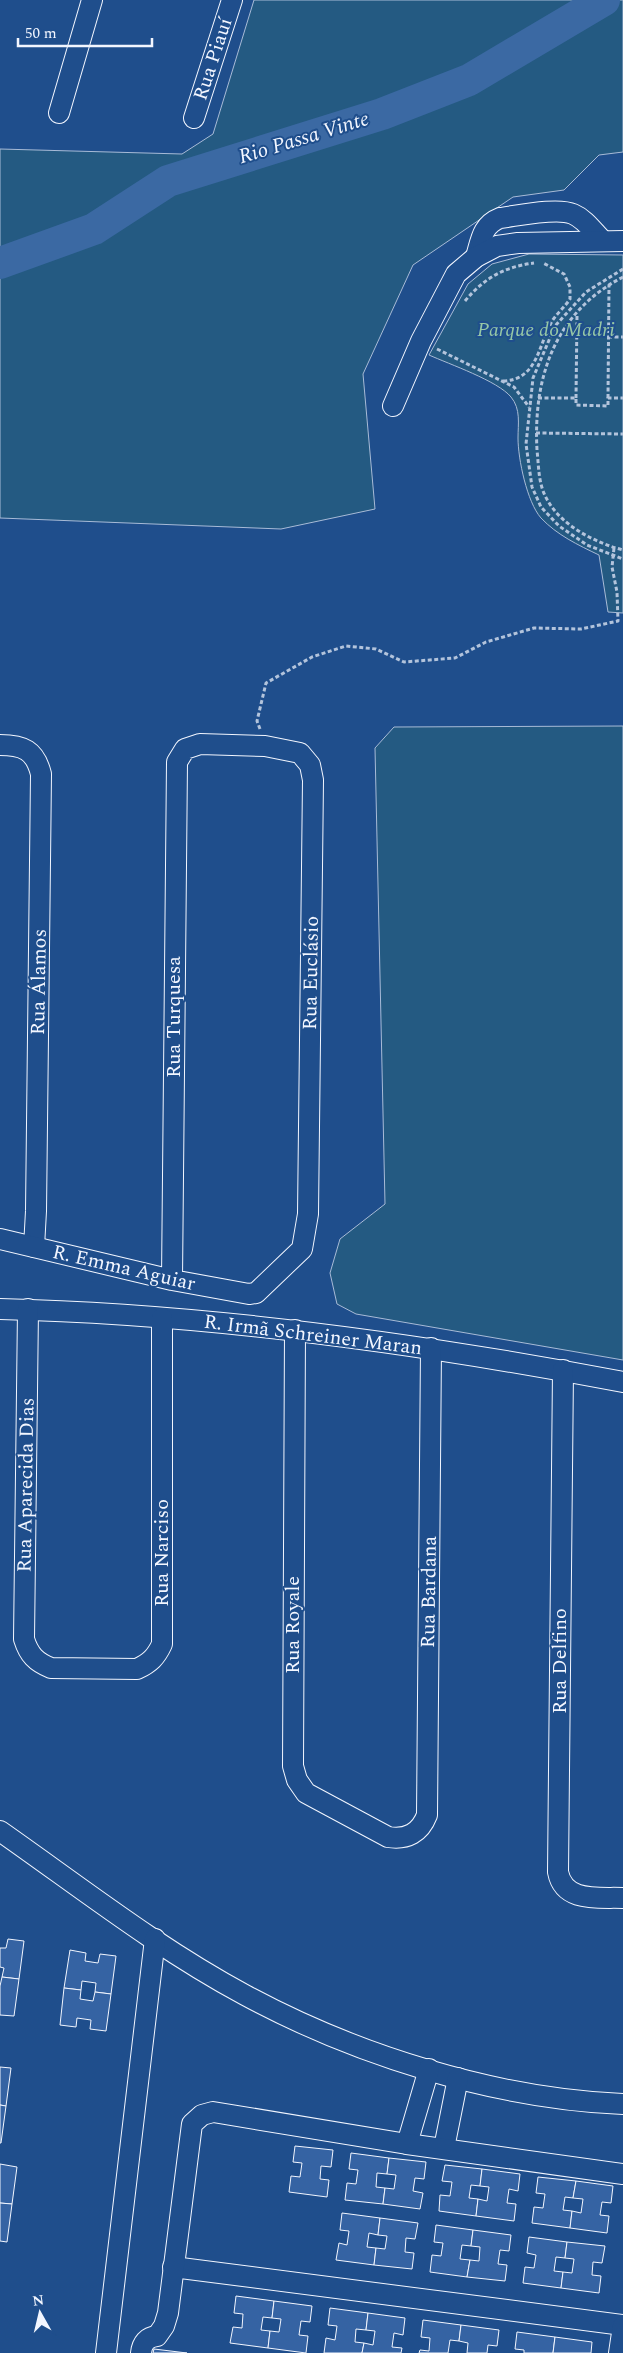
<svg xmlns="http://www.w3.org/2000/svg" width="623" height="2353" viewBox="0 0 623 2353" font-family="Spectral,serif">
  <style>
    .green { fill: #245a82; stroke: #a8bbd7 }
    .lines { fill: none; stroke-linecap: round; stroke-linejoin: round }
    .river { stroke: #3b69a3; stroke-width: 32 }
    .building { fill: #3563a3; stroke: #f2f6ff }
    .minor-casing { stroke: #f2f6ff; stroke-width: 22 }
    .path { stroke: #b3c4dc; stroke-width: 3; stroke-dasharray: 4 2.5; stroke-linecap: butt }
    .minor { stroke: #1f4e8c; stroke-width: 20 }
    .labels { text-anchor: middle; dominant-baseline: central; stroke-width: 4; stroke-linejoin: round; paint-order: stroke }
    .street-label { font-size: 20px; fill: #f2f6ff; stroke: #1f4e8c }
    .park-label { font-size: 20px; font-style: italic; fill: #97c8a6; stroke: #1f4e8c }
    .water-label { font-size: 21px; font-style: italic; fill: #f2f6ff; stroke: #1f4e8c }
  </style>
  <rect width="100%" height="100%" fill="#1f4e8c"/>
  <g class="green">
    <path d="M254,0H623V152L599,155L564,190L513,197L413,265L363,374L375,509L281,529L0,518V149L182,154L213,134Z"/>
    <path d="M529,254L623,255V613L608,612L599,555C578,545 557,535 541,518C527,502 518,459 518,438C518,424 521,409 511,397C498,381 449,364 429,355L468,284L492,264Z"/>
    <path d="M623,726V1360L356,1314L337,1304L330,1273L340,1239L385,1204L375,748L394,727Z"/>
  </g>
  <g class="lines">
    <path class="river" d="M0,263L94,229L168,181L382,114L469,80L604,0"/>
  </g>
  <g class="building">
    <path d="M8,1939L24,1941L19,1979L2,1977L4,1968L0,1967V1948H6Z"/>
    <path d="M70,1950L86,1953L85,1961L98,1963L100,1954L116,1956L111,1994L95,1992L96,1983L82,1981L81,1990L64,1988Z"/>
    <path d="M2,1977L19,1979L14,2016L0,2015V1986Z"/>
    <path d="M64,1988L81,1990L80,1999L93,2001L95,1992L111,1994L106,2031L90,2029L91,2020L77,2018L76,2027L60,2025Z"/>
    <path d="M0,2067L11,2068L6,2106L0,2105Z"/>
    <path d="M0,2105L6,2106L1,2143H0Z"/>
    <path d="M295,2146L333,2150L331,2167L321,2166L320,2179L329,2180L327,2197L289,2192L291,2176L300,2177L302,2163L293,2162Z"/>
    <path d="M351,2153L389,2158L387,2174L377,2173L376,2187L385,2188L383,2204L345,2200L347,2183L356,2184L358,2170L349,2169Z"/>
    <path d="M389,2158L426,2162L424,2179L415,2178L413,2191L423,2193L420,2209L383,2204L385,2188L394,2189L396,2175L387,2174Z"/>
    <path d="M0,2164L17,2167L12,2204L0,2203Z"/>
    <path d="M445,2165L482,2169L480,2186L471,2185L469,2198L478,2199L476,2216L439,2211L440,2195L450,2196L452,2182L442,2181Z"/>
    <path d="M482,2169L520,2174L518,2191L509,2189L507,2203L516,2204L514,2221L476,2216L478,2199L487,2201L489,2187L480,2186Z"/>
    <path d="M538,2177L576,2181L573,2198L565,2197L563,2210L572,2211L570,2228L532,2223L534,2207L543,2208L545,2194L536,2193Z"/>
    <path d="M576,2181L613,2186L611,2203L602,2202L600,2215L609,2216L607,2233L570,2228L572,2211L581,2213L583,2199L573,2198Z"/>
    <path d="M0,2203L12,2204L7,2242L0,2241Z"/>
    <path d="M342,2213L380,2218L378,2235L369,2233L367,2247L376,2248L374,2265L336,2260L339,2243L347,2245L349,2231L340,2230Z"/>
    <path d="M380,2218L418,2223L415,2239L406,2238L405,2252L414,2253L412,2269L374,2265L376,2248L385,2249L387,2236L378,2235Z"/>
    <path d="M436,2225L473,2230L471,2246L462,2245L460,2259L470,2260L467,2277L430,2272L432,2255L441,2256L443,2243L434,2242Z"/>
    <path d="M473,2230L511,2235L509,2251L500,2250L498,2264L507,2265L505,2281L467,2277L470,2260L479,2261L480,2247L471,2246Z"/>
    <path d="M529,2237L567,2242L565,2258L556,2257L554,2271L563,2272L561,2288L523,2283L525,2267L534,2268L536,2255L527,2253Z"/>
    <path d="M567,2242L605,2246L602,2263L593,2262L592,2275L601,2276L599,2293L561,2288L563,2272L572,2273L574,2259L565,2258Z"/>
    <path d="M236,2296L274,2301L272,2318L263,2317L261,2330L270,2331L268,2348L230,2343L233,2327L242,2328L243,2314L234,2313Z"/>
    <path d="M274,2301L312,2306L310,2322L301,2321L299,2335L308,2336L306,2353L268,2348L270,2331L279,2332L281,2319L272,2318Z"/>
    <path d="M330,2308L368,2313L366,2330L356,2329L355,2342L364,2343L362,2353H324L326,2338L335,2340L337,2326L328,2325Z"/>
    <path d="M368,2313L405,2318L403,2335L394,2333L392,2347L402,2348L401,2353H362L364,2343L373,2345L375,2331L366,2330Z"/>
    <path d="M423,2320L461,2325L459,2341L450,2340L448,2353H419L420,2350L429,2351L430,2338L421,2337Z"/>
    <path d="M461,2325L499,2330L497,2346L488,2345L487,2353H467L468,2343L459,2341Z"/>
    <path d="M517,2332L555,2337L553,2353H524V2350L515,2349Z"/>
    <path d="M555,2337L592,2342L591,2353H553Z"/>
    <path d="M154,2349L187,2353H153Z"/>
  </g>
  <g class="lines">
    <g class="minor-casing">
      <g id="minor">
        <path d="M59,113L92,0"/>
        <path d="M194,118L232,0"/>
        <path d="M476,257C481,240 482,225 500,218C517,216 557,207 573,214C585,219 593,231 602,240"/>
        <path d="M393,406L421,341L456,274L476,257L497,246L518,243L623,241"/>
        <path d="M0,745C23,745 35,750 41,774L36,1211L34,1247"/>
        <path d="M0,1239L172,1280L249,1294L256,1293L302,1249L308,1214L313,780L310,765L300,753L265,746L200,744L185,749L177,762L172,1280"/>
        <path d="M0,1309C209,1314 418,1343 623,1382"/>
        <path d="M28,1309L24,1639C29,1655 36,1662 51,1668L137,1669C150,1663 156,1657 162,1644V1318"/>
        <path d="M295,1330L293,1766L297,1780L306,1793L388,1837C407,1840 420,1833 427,1815L431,1348"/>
        <path d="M563,1370L558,1872C564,1903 598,1897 623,1898"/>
        <path d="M0,1831C80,1887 159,1949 245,1995C356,2055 496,2099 623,2104"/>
        <path d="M407,2144L429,2069"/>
        <path d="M444,2148L458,2078"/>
        <path d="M173,2267L623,2325"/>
        <path d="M106,2353L155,1939"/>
        <path d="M141,2353C142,2343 147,2337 157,2336L164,2326L168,2313L192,2124L202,2115L213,2112L407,2144L623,2174"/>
        <path d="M619,2353L623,2326"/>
      </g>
    </g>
    <g class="path">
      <path d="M623,269L586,292L555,326L533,378L526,444L532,487L541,507L559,526L587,545L623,559"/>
      <path d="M623,277C555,312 533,377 537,450C539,468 538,485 548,501C562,526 596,543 623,550"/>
      <path d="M465,301C484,278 504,267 534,263"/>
      <path d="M608,337H623"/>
      <path d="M437,349L514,387L529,407"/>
      <path d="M503,381C537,380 538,347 551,323C555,315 565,307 570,299V287L564,274L543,263"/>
      <path d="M538,398H576V405L608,406V398H623"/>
      <path d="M576,398L577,316"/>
      <path d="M608,398L609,285"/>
      <path d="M536,433L623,434"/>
      <path d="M260,729L257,721L266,683L312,657L346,646L376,649L404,662L455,658L486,642L534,628L581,629L618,621L617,592L612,567L614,548"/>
    </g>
    <use href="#minor" class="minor"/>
  </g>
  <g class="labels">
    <g class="street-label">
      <text transform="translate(213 59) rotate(-72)">Rua Piauí</text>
      <text transform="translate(311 973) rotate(-89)">Rua Euclásio</text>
      <text transform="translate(39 982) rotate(-89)">Rua Álamos</text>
      <text transform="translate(174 1017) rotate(-90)">Rua Turquesa</text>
      <text transform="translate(124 1268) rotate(13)">R. Emma Aguiar</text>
      <text transform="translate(313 1335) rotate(7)">R. Irmã Schreiner Maran</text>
      <text transform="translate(26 1485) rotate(-89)">Rua Aparecida Dias</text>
      <text transform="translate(162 1553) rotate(-90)">Rua Narciso</text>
      <text transform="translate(429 1592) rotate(-89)">Rua Bardana</text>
      <text transform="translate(293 1625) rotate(-90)">Rua Royale</text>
      <text transform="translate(560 1661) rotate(-90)">Rua Delfino</text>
    </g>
    <g class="park-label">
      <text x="546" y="330">Parque do Madri</text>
    </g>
    <g class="water-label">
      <text transform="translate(304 138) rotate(-17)">Rio Passa Vinte</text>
    </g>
  </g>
  <g transform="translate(40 2313) rotate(352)" stroke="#1f4e8c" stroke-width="4" paint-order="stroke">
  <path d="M0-4L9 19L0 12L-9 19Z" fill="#f2f6ff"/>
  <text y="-8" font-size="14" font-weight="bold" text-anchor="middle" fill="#f2f6ff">N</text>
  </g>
  <path d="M18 38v8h134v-8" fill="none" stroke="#f2f6ff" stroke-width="2.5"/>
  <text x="25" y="38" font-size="15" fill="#f2f6ff" stroke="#1f4e8c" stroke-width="4" paint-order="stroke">50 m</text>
</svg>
